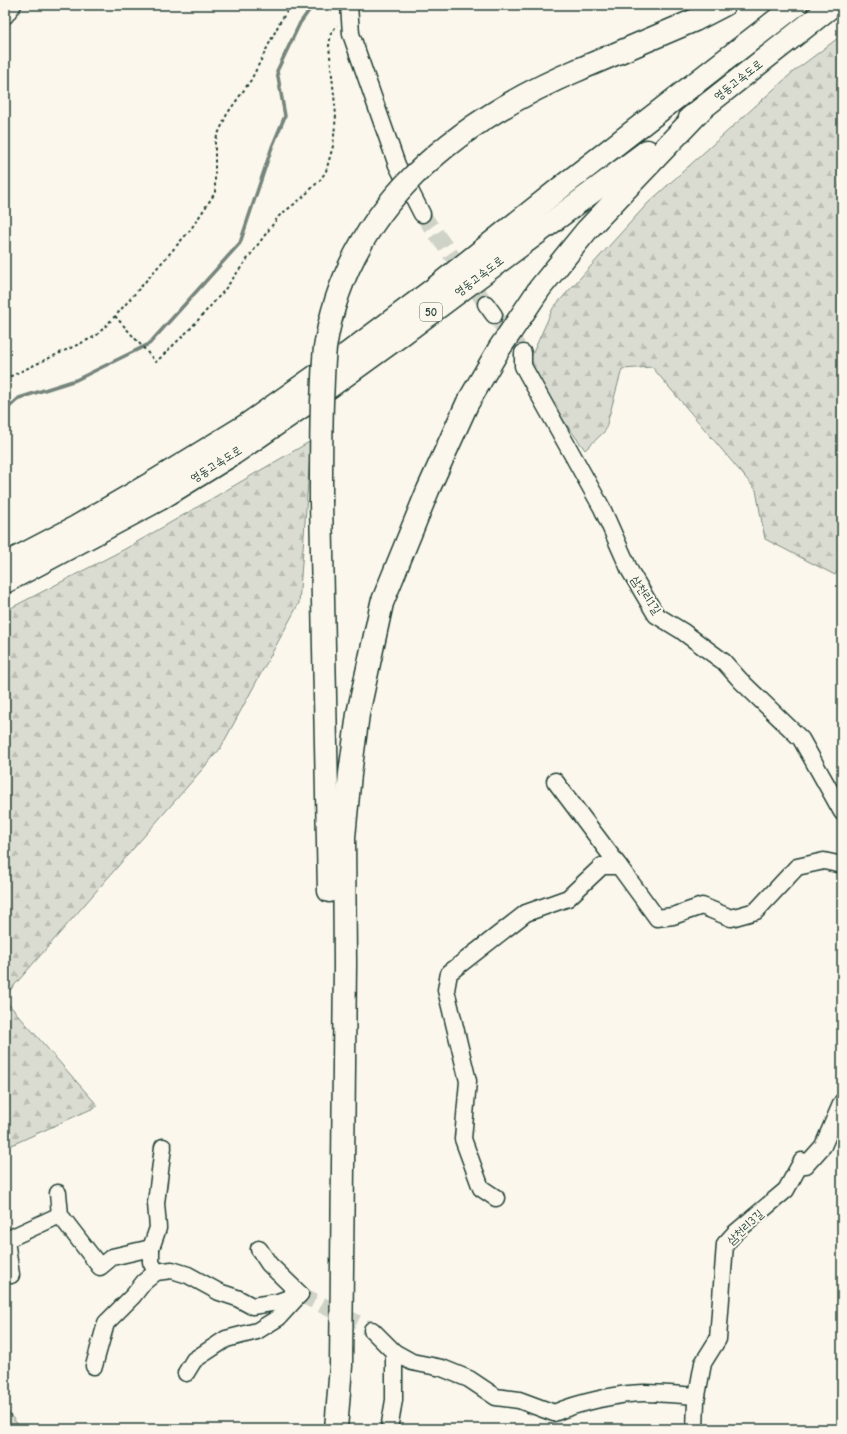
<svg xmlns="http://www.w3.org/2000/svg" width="847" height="1434" viewBox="0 0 847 1434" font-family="'Comic Neue','Poor Story',sans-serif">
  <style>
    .forest { fill: url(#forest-firs); stroke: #7d8c82 }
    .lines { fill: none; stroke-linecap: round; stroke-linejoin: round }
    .stream { stroke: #74847b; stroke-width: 3.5 }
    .minor-tunnel { stroke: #cfd2c7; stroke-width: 16; stroke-dasharray: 16 8; stroke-linecap: butt }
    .minor-casing { stroke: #1f3d34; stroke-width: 19 }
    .highway-casing { stroke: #1f3d34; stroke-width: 25 }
    .path { stroke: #1f3d34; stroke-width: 2; stroke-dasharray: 3 3; stroke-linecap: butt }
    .minor { stroke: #fbf7ec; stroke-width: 16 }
    .highway { stroke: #fbf7ec; stroke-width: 22 }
    .highway-bridge-casing { stroke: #1f3d34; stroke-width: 25; stroke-linecap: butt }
    .highway-bridge { stroke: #fbf7ec; stroke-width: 22 }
    .labels { text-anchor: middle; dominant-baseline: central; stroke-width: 4; stroke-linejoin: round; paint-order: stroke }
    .shield { fill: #fbf7ec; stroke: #61756b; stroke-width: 1 }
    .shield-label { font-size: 11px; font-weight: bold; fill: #1f3d34 }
    .street-label { font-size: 12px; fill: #1f3d34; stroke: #fbf7ec }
  </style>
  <defs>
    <pattern id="forest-firs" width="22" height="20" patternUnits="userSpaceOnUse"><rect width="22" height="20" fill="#dbdcd1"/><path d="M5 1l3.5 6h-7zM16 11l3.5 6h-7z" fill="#bcbeb4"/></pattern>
  </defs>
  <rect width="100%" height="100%" fill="#fbf7ec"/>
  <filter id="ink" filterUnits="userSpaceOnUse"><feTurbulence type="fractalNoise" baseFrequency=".025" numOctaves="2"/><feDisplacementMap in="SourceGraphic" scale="8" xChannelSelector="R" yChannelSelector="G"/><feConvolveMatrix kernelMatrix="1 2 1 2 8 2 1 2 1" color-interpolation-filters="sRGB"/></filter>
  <g filter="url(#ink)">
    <g class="forest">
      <path d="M842,35V564L835,575L765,539L756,490L652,367L622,369L605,431L585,450L532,377L531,357L553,308L648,203L793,72Z"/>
      <path d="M311,441L299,603L220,749L5,996V611L125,549Z"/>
      <path d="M5,1000L98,1106L5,1148Z"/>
      <path d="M5,1408L21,1429H5Z"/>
    </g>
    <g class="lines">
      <path class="stream" d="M5,411L19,398L76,380L149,344L240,243L272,147L285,116L277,71L300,23L313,5"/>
      <g class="minor-tunnel">
        <path d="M422,214L486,304"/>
        <path d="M494,315L523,353"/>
        <path d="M300,1294L372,1330"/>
      </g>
      <g class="minor-casing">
        <g id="minor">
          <path d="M349,5L351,34L397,165L422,214"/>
          <path d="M5,16L13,5"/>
          <path d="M486,304L494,315"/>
          <path d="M523,353V366L602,508L630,571L656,615L682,631L724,662L741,681L801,739L842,812"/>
          <path d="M555,781L619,866"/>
          <path d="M58,1193L60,1215L100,1267L112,1257L151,1248V1262L156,1272"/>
          <path d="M496,1198L481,1188L463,1139L468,1081L446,990L449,973L526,913L568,898L602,866H619L657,918L673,916L702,906L731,918L756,911L797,867L824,861L842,865"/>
          <path d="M151,1248L158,1228L156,1203L163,1147"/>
          <path d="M259,1249L269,1264L300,1294"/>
          <path d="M11,1275L6,1240L60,1215"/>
          <path d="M372,1330L394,1352L412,1362L442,1368L469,1379L496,1397L519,1400L554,1413C577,1403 620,1393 644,1393C662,1393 680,1395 697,1396"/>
          <path d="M94,1366L106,1323L133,1296L144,1282L156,1272L172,1270L188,1275L219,1292L237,1298L252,1306L278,1302L300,1294"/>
          <path d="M186,1373L194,1360L226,1339L257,1331L278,1318L299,1295"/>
          <path d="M389,1429L394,1400V1352"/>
          <path d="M695,1429L696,1401L703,1363L718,1339L725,1244L735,1233L786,1190L802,1161L806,1165L823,1146L842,1102"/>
        </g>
      </g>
      <g class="highway-casing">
        <g id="highway">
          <path d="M580,69L695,20L724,5"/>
          <path d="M690,118L833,5"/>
          <path d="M321,502L329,891"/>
          <path d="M5,564L76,527L155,481L245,426L347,354L431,291L564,185L796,5"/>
          <path d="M5,582L160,499L233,454L303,406L397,338L647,151"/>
          <path d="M336,1429L341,1366L345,963L344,837L350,774L358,714L382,603L428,490L467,404L499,349L540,288L587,230L702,109"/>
        </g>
      </g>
      <g class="path">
        <path d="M115,316L156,362L190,329L223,292L279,216L302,198L321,179L326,171L333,146L336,115L329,46L331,33L337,25"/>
        <path d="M5,380L11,376L96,336L118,313L191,229L215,193V141L227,114L251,80L280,22L291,5"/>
      </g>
      <use href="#minor" class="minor"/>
      <use href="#highway" class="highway"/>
      <g class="highway-bridge-casing">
        <path id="highway-bridge" d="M321,502C321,469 321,436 322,402C323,384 323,366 325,348C346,208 456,121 580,69"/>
      </g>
      <use href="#highway-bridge" class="highway-bridge"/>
    </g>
  </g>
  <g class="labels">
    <rect class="shield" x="420" y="303" width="22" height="18" rx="3"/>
    <g class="shield-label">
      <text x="431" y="312">50</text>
    </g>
    <g class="street-label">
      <text transform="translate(738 80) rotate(-38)">영동고속도로</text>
      <text transform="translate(479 276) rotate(-37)">영동고속도로</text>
      <text transform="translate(216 464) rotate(-32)">영동고속도로</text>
      <text transform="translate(646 595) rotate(56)">삼천리1길</text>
      <text transform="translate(745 1227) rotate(-43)">삼천리3길</text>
    </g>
  </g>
  <rect width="847" height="1434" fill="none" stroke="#fbf7ec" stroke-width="20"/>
  <rect x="10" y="10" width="827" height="1414" fill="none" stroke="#1f3d34" stroke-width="1.5" filter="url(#ink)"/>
</svg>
